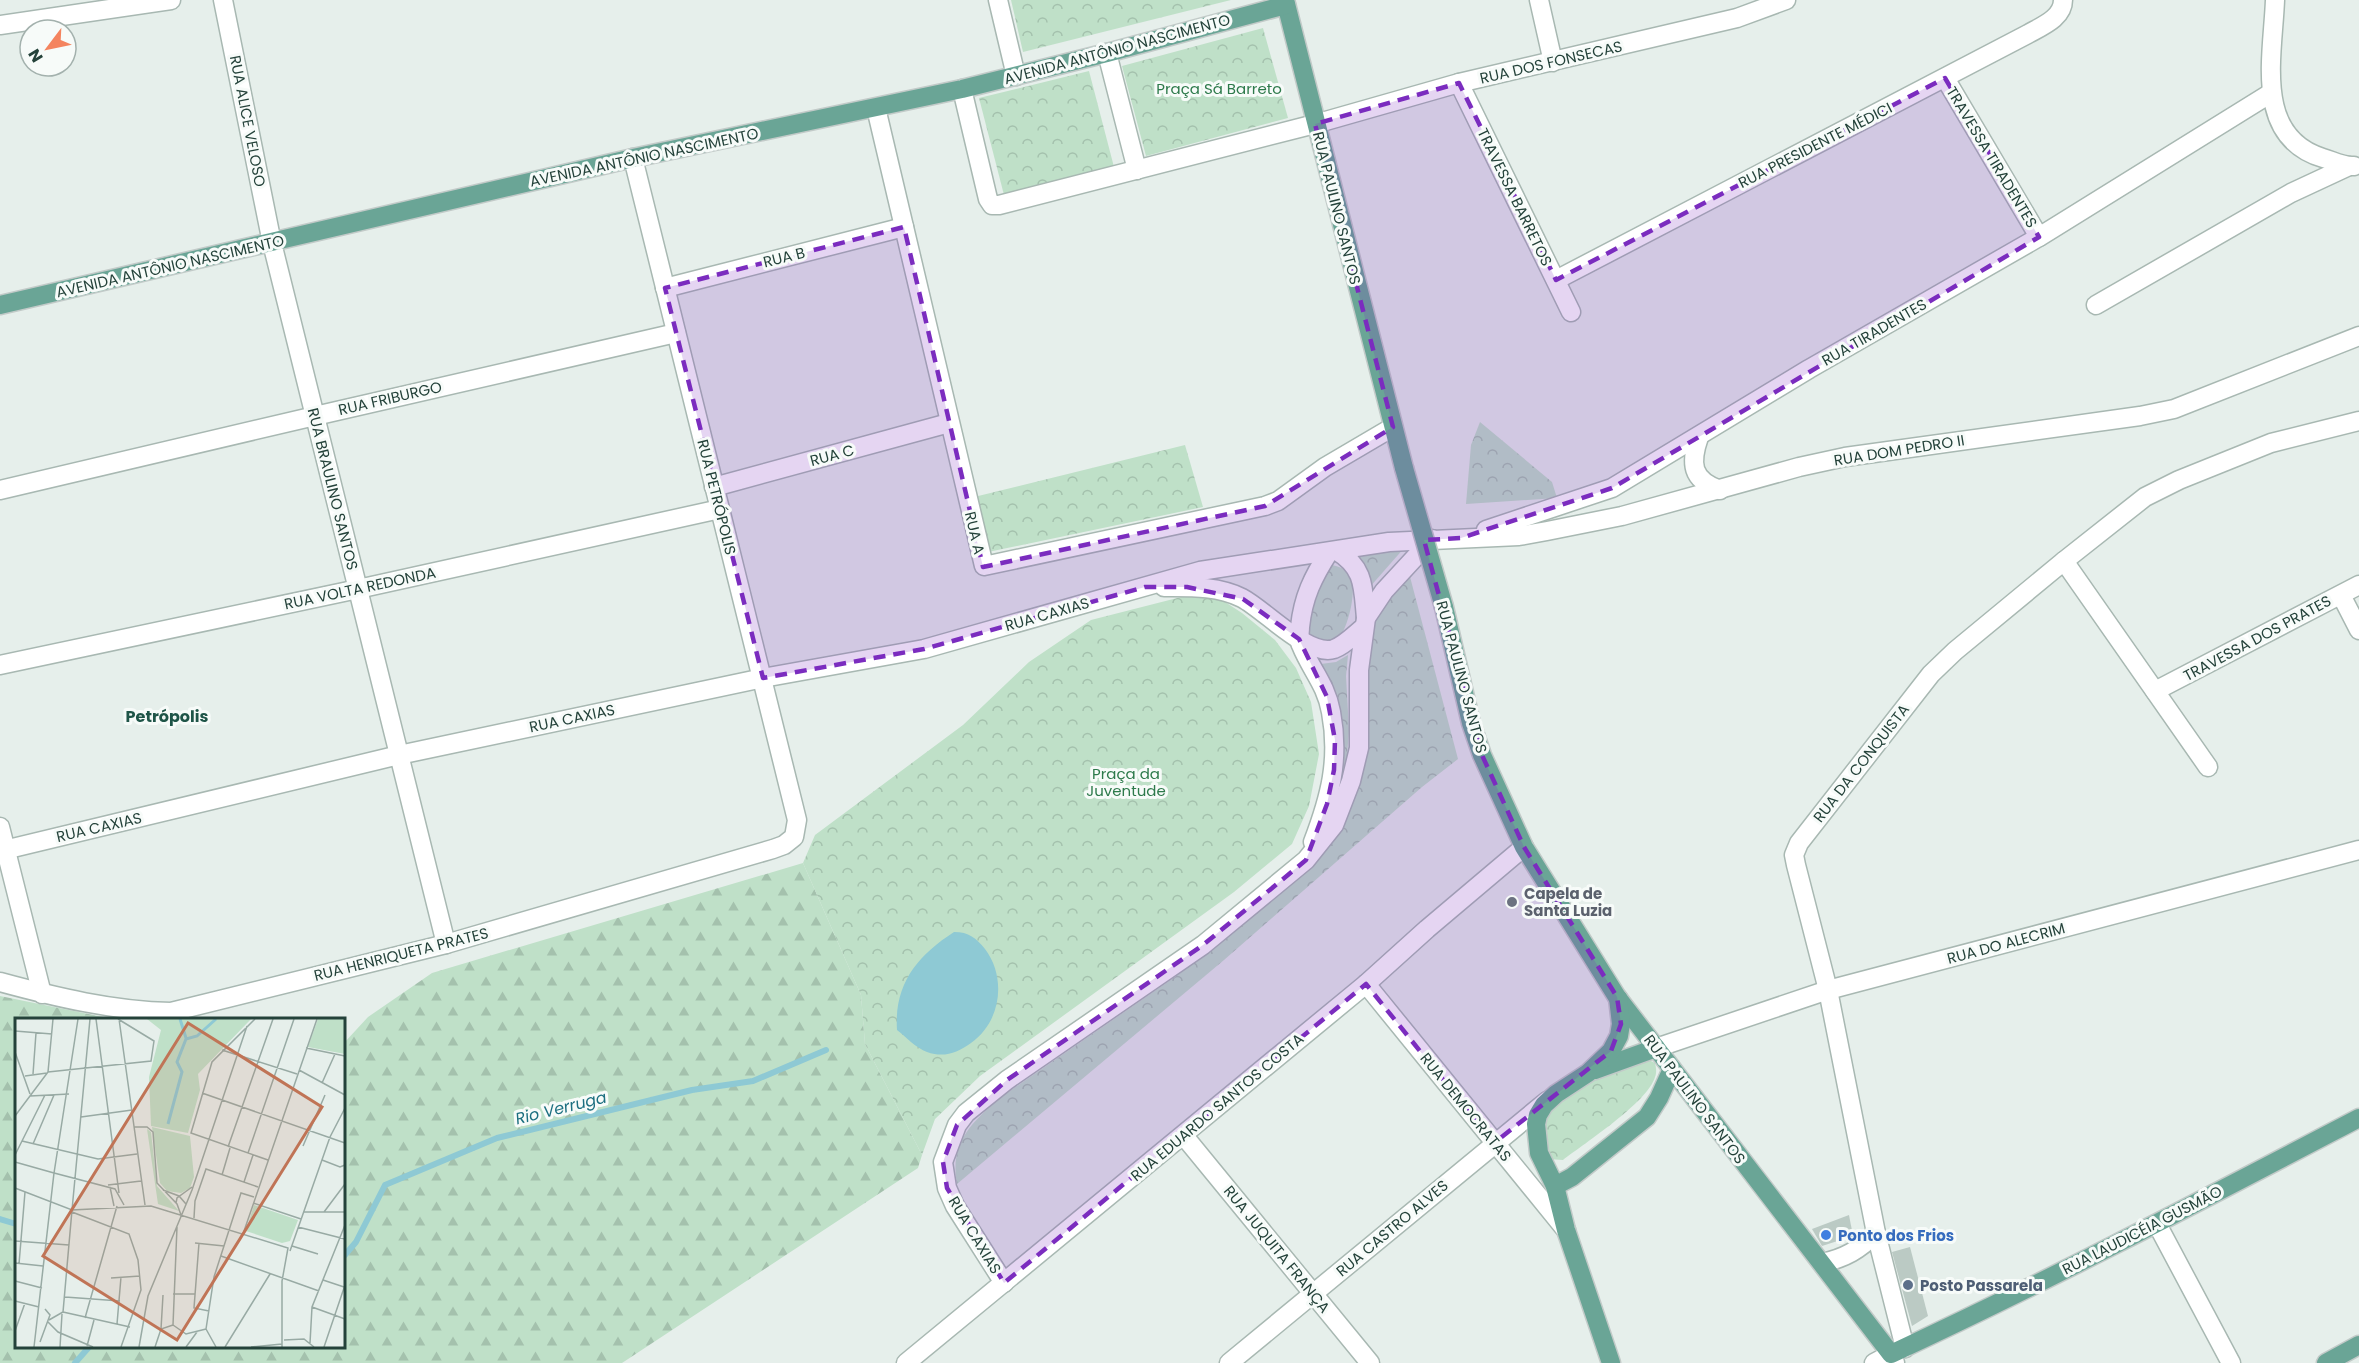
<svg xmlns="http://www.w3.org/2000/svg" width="2359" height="1363" viewBox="0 0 2359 1363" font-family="Poppins,sans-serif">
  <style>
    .forest { fill: url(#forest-firs) }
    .park { fill: url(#park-crowns) }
    .water { fill: #8ec9d4 }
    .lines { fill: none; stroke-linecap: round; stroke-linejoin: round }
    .stream { stroke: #8ec9d4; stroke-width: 6 }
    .building { fill: #bbcac4 }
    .minor-casing { stroke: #a8b8b2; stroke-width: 21 }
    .major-casing { stroke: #c2cac8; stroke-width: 21 }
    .minor { stroke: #fff; stroke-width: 18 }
    .major { stroke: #6aa596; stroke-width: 18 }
    .major-bridge-casing { stroke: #c2cac8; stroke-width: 21; stroke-linecap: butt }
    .major-bridge { stroke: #6aa596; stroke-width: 18 }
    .marked { fill: #7b2cbf; fill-opacity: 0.2; stroke: #7b2cbf; stroke-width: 4.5; stroke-dasharray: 12 8; stroke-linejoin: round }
    .worship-dot { fill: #6b7280; stroke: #f7fbf9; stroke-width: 2 }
    .shop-dot { fill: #3f7fe0; stroke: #f7fbf9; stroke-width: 2 }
    .service-dot { fill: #5c6f8a; stroke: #f7fbf9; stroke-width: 2 }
    .labels { text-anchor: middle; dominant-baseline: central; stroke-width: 6; stroke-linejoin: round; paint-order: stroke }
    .street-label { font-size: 15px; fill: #24423a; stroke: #f7fbf9 }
    .park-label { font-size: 15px; fill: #2d7a4b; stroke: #f7fbf9 }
    .worship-label { font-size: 15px; font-weight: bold; fill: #5b616d; stroke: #f7fbf9; text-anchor: start }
    .shop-label { font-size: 15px; font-weight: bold; fill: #366cbe; stroke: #f7fbf9; text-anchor: start }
    .service-label { font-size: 15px; font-weight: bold; fill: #4e5e75; stroke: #f7fbf9; text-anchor: start }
    .neighbourhood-label { font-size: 16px; font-weight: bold; fill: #1f5548; stroke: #f7fbf9 }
    .water-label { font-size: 16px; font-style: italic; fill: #1c6f80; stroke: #f7fbf9 }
    .inset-river { fill: none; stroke: #8ec9d4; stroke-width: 3 }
    .inset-road { fill: none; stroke: #98aaa4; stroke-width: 1.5 }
    .view { fill: #c07456; fill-opacity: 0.15; stroke: #c07456; stroke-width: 3 }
    .inset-edge { fill: none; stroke: #24423a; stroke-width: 3 }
  </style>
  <defs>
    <pattern id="forest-firs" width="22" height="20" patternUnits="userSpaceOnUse" patternTransform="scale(1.5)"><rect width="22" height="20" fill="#bfe0c8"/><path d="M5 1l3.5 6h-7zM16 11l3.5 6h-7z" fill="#a4c1ad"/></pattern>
    <pattern id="park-crowns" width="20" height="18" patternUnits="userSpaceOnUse" patternTransform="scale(1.5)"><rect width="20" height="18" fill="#bfe0c8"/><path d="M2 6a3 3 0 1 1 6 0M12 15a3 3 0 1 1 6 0" fill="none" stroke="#a4c1ad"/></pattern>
  </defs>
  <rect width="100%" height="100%" fill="#e6efeb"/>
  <path class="forest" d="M803,863L861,995L865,1044L922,1155L918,1168L622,1363H0V996L113,1019L16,1020V1346H344V1043L368,1017L432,973Z"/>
  <g class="park">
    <path d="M1011,0H1231L1023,52Z"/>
    <path d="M1263,28L1288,118L1146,156L1122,66Z"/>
    <path d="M1089,71L1114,167L1004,195L979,98Z"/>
    <path d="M1480,422L1552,482L1557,498L1466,504L1471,445Z"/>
    <path d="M1185,445L1203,507L988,552L970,498Z"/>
    <path d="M1405,547L1369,588L1353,555Z"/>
    <path d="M1328,564C1336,566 1344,567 1349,574C1359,585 1348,631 1337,640C1333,643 1328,644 1324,646L1302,632Z"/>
    <path d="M1409,573L1458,759L1422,787L1224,960L957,1184C949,1141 974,1120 1004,1095L1175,977L1252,915L1350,800L1363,666L1377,609Z"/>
    <path d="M1189,595L1222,600L1242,613L1275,640L1296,668L1311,702L1319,754L1309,806L1292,844L1234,892L980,1076L935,1119L922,1155L865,1044L861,995L803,863L815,835L963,725L1029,662L1091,620Z"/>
    <path d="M1348,655L1346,676L1349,730L1347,756L1342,779L1329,812L1337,778L1313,665L1336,662Z"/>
    <path d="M1643,1057L1655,1063C1656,1067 1657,1073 1655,1077C1648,1102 1585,1143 1563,1160L1548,1159C1545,1145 1541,1128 1548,1114C1564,1086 1615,1068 1643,1057Z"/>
  </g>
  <path class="water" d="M954,932C969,932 976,938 985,949C1007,978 1001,1022 971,1043C957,1053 944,1058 927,1052C916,1048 906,1037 897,1030C894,984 917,956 954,932Z"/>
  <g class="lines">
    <g class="stream">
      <path d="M0,1219L16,1224"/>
      <path d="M344,1256L356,1242L385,1185L497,1138L692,1090L753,1081L826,1050"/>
      <path d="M75,1363L90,1346"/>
    </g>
  </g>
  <g class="building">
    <path d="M1849,1215L1853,1236L1822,1246L1812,1229Z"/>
    <path d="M1910,1247L1928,1316L1912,1326L1892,1252Z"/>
  </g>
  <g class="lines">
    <g class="minor-casing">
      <g id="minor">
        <path d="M223,0L272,243L446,944"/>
        <path d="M998,0L1016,76"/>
        <path d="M1539,0L1553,62"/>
        <path d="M2275,0C2273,55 2253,137 2323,158C2333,161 2344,167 2354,166"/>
        <path d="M0,25L171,0"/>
        <path d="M1107,53L1137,170"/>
        <path d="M1945,78L2039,237"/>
        <path d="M1459,83L1571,312"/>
        <path d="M962,89L988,199L992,205H999L1315,124L1459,83L1737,18L1786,0"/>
        <path d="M876,108L984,566L1265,506L1278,501L1325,467L1393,427"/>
        <path d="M1556,280L2028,34C2042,26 2063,18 2063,0"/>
        <path d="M665,288L904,227"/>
        <path d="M2096,305L2291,193L2349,166"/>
        <path d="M1699,437C1690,463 1691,480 1720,490"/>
        <path d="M714,487L949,423"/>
        <path d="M0,490L315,416L676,333"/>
        <path d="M1486,530L1612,488L1809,369L2039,237L2271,93"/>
        <path d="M1337,551C1365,568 1363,588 1366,618"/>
        <path d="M2064,561L2208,767"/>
        <path d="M1164,587C1191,587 1218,586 1242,598C1265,610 1308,657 1334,649C1345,645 1355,634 1364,627"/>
        <path d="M2341,595L2359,630"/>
        <path d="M0,665L358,589L720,509"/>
        <path d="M2155,691L2359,585"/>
        <path d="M0,827L42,994"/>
        <path d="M1313,842C1330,797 1340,760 1331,712C1326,684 1311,670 1301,645C1298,640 1300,633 1300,627C1303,597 1313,577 1329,552"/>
        <path d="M0,851L399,755L763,678L924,649L1200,571L1389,542L1519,536L1547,531L1622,516L1799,467L1845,457L2140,416L2174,409L2359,336"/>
        <path d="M0,982C55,997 114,1011 171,1012L446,944L773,849L784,845L794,837L797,820L633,158"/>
        <path d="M1366,984L1566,1230"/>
        <path d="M1656,1048L1828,990L2359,850"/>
        <path d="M1184,1136L1370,1363"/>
        <path d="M2157,1224L2231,1363"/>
        <path d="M1822,1263C1845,1258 1859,1250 1876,1233"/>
        <path d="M1004,1283L955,1206L947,1188L943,1162L957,1125L966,1113L1007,1080L1203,945L1306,860L1334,825L1351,781L1359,748V670L1366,618L1384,591L1432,539"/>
        <path d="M1905,1348L1876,1233L1828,990L1796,865L1794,855L1799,843L1931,674L1955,651L2064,561L2145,497L2179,480L2271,443L2359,421"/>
        <path d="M906,1363L1366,984L1427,929L1524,847"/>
        <path d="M1229,1363L1547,1101"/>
        <path d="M1874,1363L1891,1354L1895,1363"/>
      </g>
    </g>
    <g class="major-casing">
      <g id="major">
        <path d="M1285,0L1404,468"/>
        <path d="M0,305L633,158L962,89L1107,53L1286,5"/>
        <path d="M1444,607L1471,723L1482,755L1524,847L1617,997L1891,1354C2050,1280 2204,1199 2359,1118"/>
        <path d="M1595,1070L1656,1048"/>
        <path d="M1555,1186L1572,1177L1647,1117L1659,1098L1672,1069"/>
        <path d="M1611,1363L1566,1230L1555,1186L1539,1153L1536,1124L1538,1115L1544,1105L1556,1094L1588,1073L1611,1051L1619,1036L1621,1024L1618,998"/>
        <path d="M2326,1363L2359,1345"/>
      </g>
    </g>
    <use href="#minor" class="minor"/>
    <use href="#major" class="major"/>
    <g class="major-bridge-casing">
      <path id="major-bridge" d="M1404,468L1444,607"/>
    </g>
    <use href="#major-bridge" class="major-bridge"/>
  </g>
  <path class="marked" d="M1945,78L2039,237L1612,488L1461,538L1424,540L1482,755L1524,847L1617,997L1621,1024L1611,1051L1494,1143L1366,984L1004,1283L947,1188L943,1162L957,1125L1007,1080L1203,945L1306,860L1327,804L1334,770L1335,740L1327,697L1299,639L1243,599L1187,587H1145L924,649L763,678L665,288L904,227L983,567L1265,506L1393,427L1315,124L1459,83L1556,280Z"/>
  <circle class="worship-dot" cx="1512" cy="902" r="6"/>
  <circle class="shop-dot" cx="1826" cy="1235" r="6"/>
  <circle class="service-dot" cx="1908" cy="1285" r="6"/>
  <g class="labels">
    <g class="street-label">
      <text transform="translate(1117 49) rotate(-15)">AVENIDA ANTÔNIO NASCIMENTO</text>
      <text transform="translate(1551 62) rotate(-13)">RUA DOS FONSECAS</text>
      <text transform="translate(248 121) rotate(79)">RUA ALICE VELOSO</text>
      <text transform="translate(1815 145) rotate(-27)">RUA PRESIDENTE MÉDICI</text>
      <text transform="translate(644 157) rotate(-12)">AVENIDA ANTÔNIO NASCIMENTO</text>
      <text transform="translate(1992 157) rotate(59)">TRAVESSA TIRADENTES</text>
      <text transform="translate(1515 197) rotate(64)">TRAVESSA BARRETOS</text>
      <text transform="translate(1337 208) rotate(76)">RUA PAULINO SANTOS</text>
      <text transform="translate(784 257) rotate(-14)">RUA B</text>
      <text transform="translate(170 266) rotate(-13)">AVENIDA ANTÔNIO NASCIMENTO</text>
      <text transform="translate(1874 332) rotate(-30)">RUA TIRADENTES</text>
      <text transform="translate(390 398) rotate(-13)">RUA FRIBURGO</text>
      <text transform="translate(1899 450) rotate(-9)">RUA DOM PEDRO II</text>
      <text transform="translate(832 455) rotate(-15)">RUA C</text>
      <text transform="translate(333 489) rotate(76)">RUA BRAULINO SANTOS</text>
      <text transform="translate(717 497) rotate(76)">RUA PETRÓPOLIS</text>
      <text transform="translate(975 533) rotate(77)">RUA A</text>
      <text transform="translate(360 588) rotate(-12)">RUA VOLTA REDONDA</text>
      <text transform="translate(1047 614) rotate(-16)">RUA CAXIAS</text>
      <text transform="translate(2257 638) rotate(-28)">TRAVESSA DOS PRATES</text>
      <text transform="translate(1462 677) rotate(75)">RUA PAULINO SANTOS</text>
      <text transform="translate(572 718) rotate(-12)">RUA CAXIAS</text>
      <text transform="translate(1861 763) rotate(-52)">RUA DA CONQUISTA</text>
      <text transform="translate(99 827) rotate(-13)">RUA CAXIAS</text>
      <text transform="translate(2006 943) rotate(-15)">RUA DO ALECRIM</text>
      <text transform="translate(401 954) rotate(-14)">RUA HENRIQUETA PRATES</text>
      <text transform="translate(1695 1099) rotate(53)">RUA PAULINO SANTOS</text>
      <text transform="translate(1217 1107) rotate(-40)">RUA EDUARDO SANTOS COSTA</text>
      <text transform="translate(1466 1107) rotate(51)">RUA DEMOCRATAS</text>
      <text transform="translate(1392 1228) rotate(-40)">RUA CASTRO ALVES</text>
      <text transform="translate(2142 1230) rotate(-27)">RUA LAUDICÉIA GUSMÃO</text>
      <text transform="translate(975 1235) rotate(59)">RUA CAXIAS</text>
      <text transform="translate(1277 1249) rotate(51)">RUA JUQUITA FRANÇA</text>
    </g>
    <g class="park-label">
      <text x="1219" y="88">Praça Sá Barreto</text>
      <text x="1126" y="773">Praça da<tspan x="1126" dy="17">Juventude</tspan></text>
    </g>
    <g class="worship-label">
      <text x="1524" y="893">Capela de<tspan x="1524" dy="17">Santa Luzia</tspan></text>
    </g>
    <g class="shop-label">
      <text x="1838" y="1235">Ponto dos Frios</text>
    </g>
    <g class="service-label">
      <text x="1920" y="1285">Posto Passarela</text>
    </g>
    <g class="neighbourhood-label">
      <text x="167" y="716">Petrópolis</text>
    </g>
    <g class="water-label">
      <text transform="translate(561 1108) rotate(-14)">Rio Verruga</text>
    </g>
  </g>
  <g transform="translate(15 1018)">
    <rect width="330" height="330" fill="#e6efeb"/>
    <path d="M132,1H236L183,56L185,72L173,115L136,108L134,59L146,12Z" fill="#bfe0c8"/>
    <path d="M303,1H330V36L293,29ZM137,109L175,118L179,159L175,170L166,175L152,173L145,165ZM132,111L136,114L142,168L164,193L143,186ZM239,187L283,202L275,223L267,225L231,213Z" fill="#bfe0c8"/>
    <path class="inset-river" d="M165,1L171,20M153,106L167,54L162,44L171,21L182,18L201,1"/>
    <path class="inset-road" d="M81,1L104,175M104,1L130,187M240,1L197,44L176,115L253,142M0,13L37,16M291,30L330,38M207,32L282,56M0,34L15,76M284,52L330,77M33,54L136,43L139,23L103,1M18,56L21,15M10,58L32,55M307,65L320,36M187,75L330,125M15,78L54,76M0,98L33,54L38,1M66,99L117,92M119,109H132L138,114L142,165L162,186L166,197M7,123L83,141L122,136M18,126L39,77M288,128L310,77M213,129L258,1M233,135L279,1M0,137L30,77M307,142L325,149L330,147M0,144L39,155L63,1M207,157L215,130M229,164L238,137M93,167L126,163M95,169L99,188M0,170L57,192L75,1M148,172L164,178L171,186M161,185L162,180L177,169M238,185L286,201M57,194L114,216L123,242L126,272L106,329M288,194H330M309,194L330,166M179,200L180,183L191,151L243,169M283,209L330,221M228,216L302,1M0,223L54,227M180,225L209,228M184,225L179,290L194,293M277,228L303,236M275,233L315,119L330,90M206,238L304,273M0,245L28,248M4,246L10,174M96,260L125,258M308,262L329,269M0,263L27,270M158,276H180M50,279L105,283M0,283L24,289M297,289L330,301M48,294L115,309M70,300L102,188M34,302L48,294L57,192L136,188L273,230L267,263V329M33,304L43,314L78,329M102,306L106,259M158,307L162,209M158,307L171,316L191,311M146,311L148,277M191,311L199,259L226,175L239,179M191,311L201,329M0,313L10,285M269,322L289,321L299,329M25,324L35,297L30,291M295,325L297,289L330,207M72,328L79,302M19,329L39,155L100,171L109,187M45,329L47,296M124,329L133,278L177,172L232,8M140,329L146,311L158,307M171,329L182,314M210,329L255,256M236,329L267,326M309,329L330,267"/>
    <path class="view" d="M173,5L307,89L162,322L28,238Z"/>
    <rect width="330" height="330" class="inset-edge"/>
  </g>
  <g transform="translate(48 48) rotate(238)"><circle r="28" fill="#f7fbf9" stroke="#a3b1ad" stroke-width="1.5"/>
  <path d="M0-4.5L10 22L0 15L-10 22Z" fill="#f4845f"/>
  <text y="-9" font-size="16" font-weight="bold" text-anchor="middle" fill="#24423a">N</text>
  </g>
</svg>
